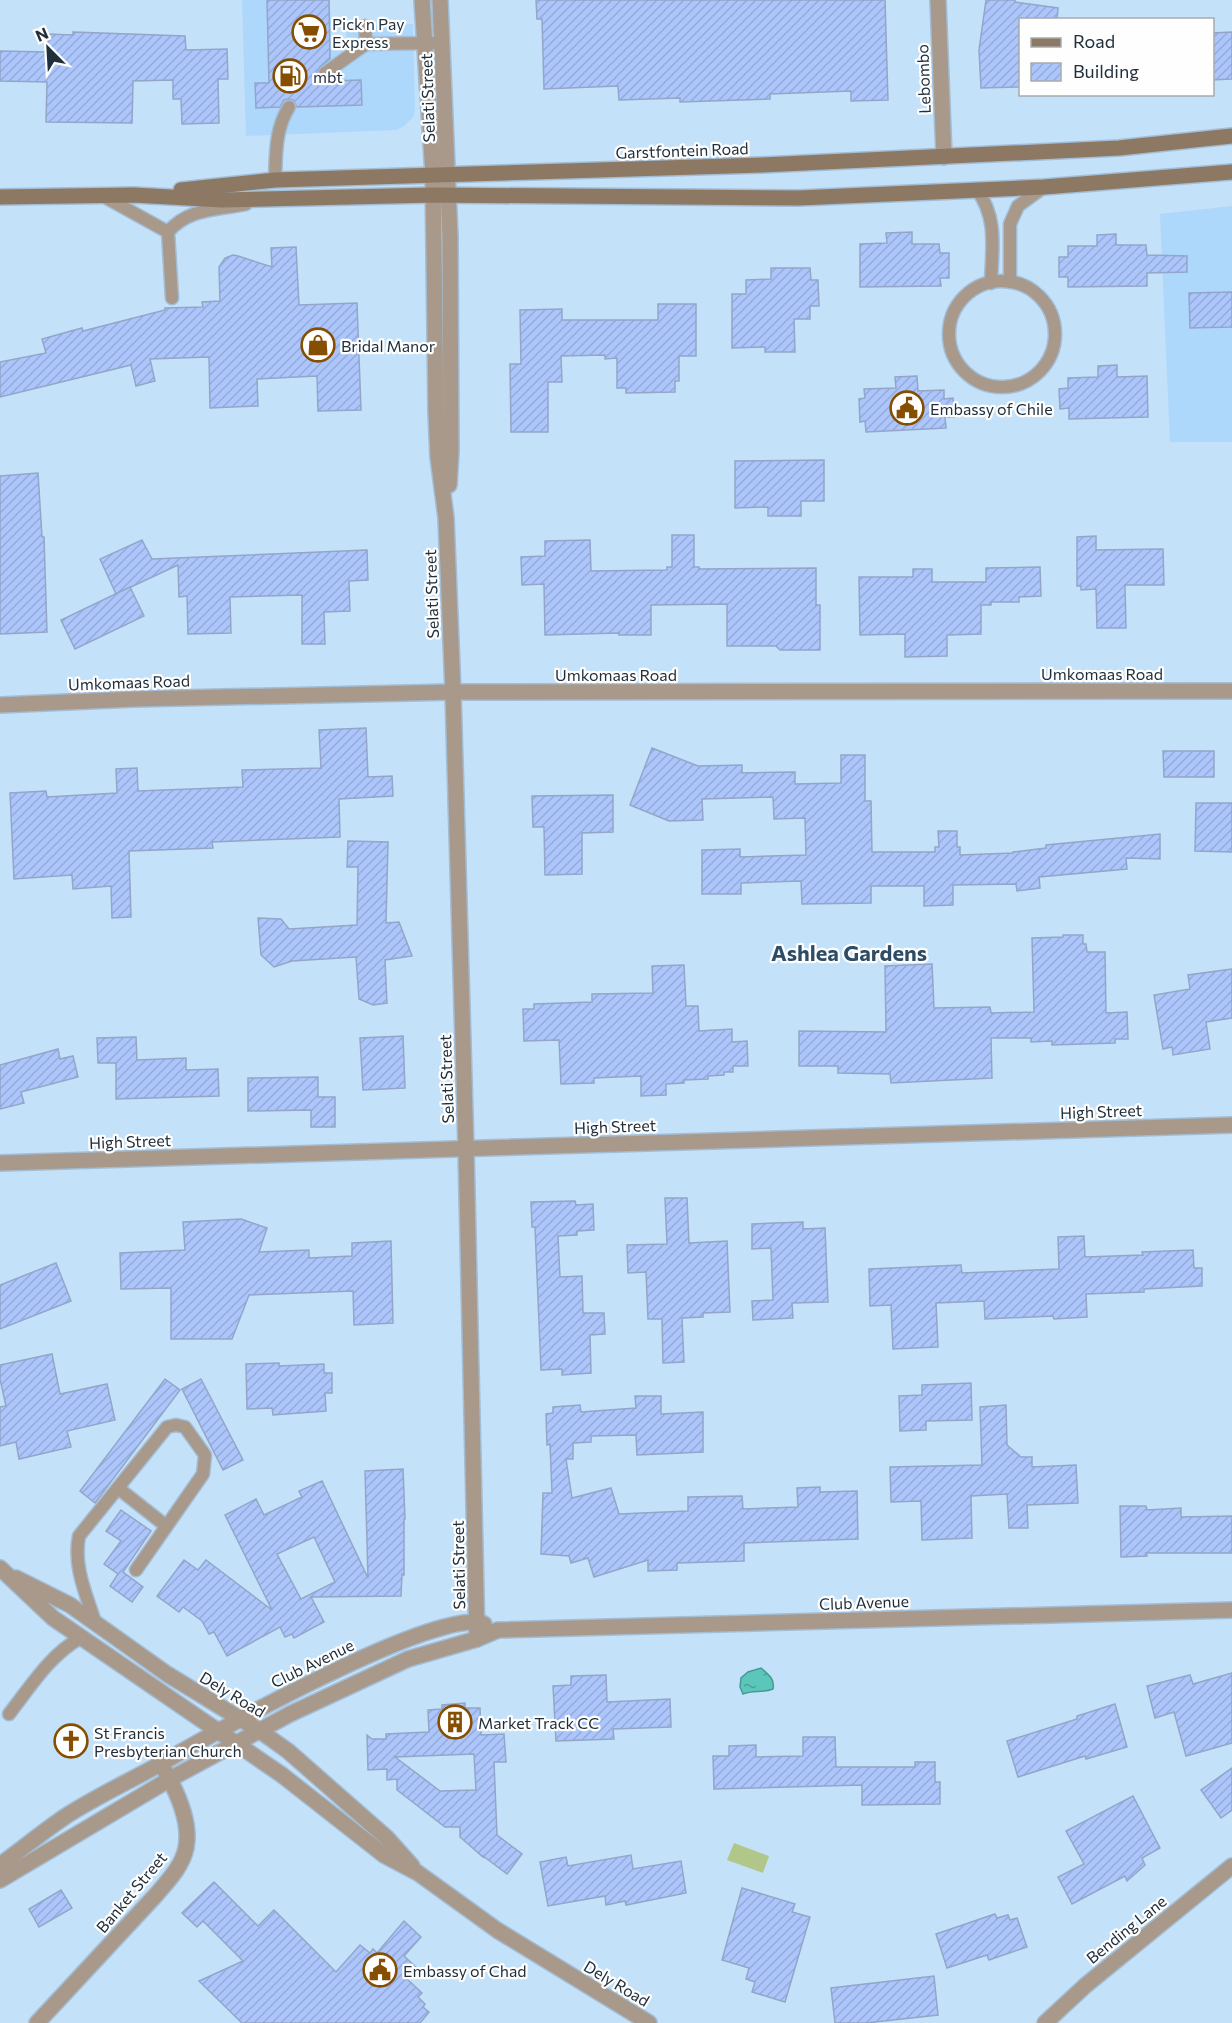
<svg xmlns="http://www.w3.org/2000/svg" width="1232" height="2023" viewBox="0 0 1232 2023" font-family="Commissioner,sans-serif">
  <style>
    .built { fill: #add7fb }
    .park { fill: #b1c78a }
    .water { fill: url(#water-ripples); stroke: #499994; stroke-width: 1.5 }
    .building { fill: url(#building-hatch); stroke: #93a5c9; stroke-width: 1.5; fill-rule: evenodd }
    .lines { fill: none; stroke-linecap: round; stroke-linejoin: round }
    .service-casing { stroke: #a3bdd4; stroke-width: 15 }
    .minor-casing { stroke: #a3bdd4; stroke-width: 18 }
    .tertiary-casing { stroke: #a3bdd4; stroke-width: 18 }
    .secondary-casing { stroke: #a3bdd4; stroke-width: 18 }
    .service { stroke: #a8998b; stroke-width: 12 }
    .minor { stroke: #a8998b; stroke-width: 15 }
    .tertiary { stroke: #a8998b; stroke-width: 15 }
    .secondary { stroke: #8d7864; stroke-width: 15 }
    .labels { text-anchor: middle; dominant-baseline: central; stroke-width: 4.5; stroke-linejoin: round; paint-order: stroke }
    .poi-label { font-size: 16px; fill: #212f3b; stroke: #fefefe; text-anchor: start }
    .street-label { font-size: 16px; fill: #212f3b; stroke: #fefefe }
    .district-label { font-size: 22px; font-weight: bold; fill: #2d4c66; stroke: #fefefe }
  </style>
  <defs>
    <pattern id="water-ripples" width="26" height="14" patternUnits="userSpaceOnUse" patternTransform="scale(1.5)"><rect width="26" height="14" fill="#5ac7ba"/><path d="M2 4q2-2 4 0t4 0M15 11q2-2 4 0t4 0" fill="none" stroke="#4aa298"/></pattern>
    <pattern id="building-hatch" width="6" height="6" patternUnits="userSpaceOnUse" patternTransform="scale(1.5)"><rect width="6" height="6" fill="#acc6fc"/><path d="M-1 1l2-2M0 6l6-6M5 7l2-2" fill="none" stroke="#94aad9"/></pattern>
  </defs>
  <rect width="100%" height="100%" fill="#c4e1fa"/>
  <g class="built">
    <path d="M242,0H330L332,48L347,47L346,27L413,24L415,111L413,117L403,127L396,130L246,136Z"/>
    <path d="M1232,206V442H1170L1160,214Z"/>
  </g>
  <path class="park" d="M734,1843L769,1856L763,1873L727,1860Z"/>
  <path class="water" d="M761,1668C769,1675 775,1679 773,1689C763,1693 753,1690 743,1694L740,1687L741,1678L748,1672Z"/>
  <g class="building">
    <path d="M267,0H329L330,59L320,67L317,74L319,78L325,81L330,79V81L361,80L362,105L297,107L293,100L288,99L284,100L280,107L256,108L255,83H269Z"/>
    <path d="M536,0H885L888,100L851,101V91L770,94V99L680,102V98L619,100L618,86L544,89L542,19H537Z"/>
    <path d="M986,0H1015V2L1058,8L1057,20H1020V87L981,88L979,50Z"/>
    <path d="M73,32L185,36L186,50L227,49L228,79H218L219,123L182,124L181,99H173V80L133,81L132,123L46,122L47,82L0,81V51L48,52V34L73,35Z"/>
    <path d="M1232,32V79L1212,80V33Z"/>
    <path d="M912,232V244H939L940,253H949V278H940L941,286L860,287V244L887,243L886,233Z"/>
    <path d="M1116,234V245H1146L1147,255L1187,256V272L1147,273V286L1068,287V277H1059V257H1068V246H1097V235Z"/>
    <path d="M296,247L299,305L357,303L361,410L318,411L317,376L257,379L258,406L210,408L209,357L150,359L155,381L136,386L131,365L0,397V362L46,353L42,339L82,328L83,331L165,310V308L203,307L202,302L220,301L219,267L225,258L233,255L238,256L272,267L271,248Z"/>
    <path d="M771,268H810L811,280H818L819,306H810V319H794L795,352H765V347L732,348V294H746V280L771,279Z"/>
    <path d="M1232,292V327L1190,328L1189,293Z"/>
    <path d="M658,304H696V356H679V381H675V392L626,393V388H617V358L605,359V355L561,356L562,382H548V432H511L510,364H521L520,310L562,309V320H658Z"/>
    <path d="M1117,365V377L1147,376L1148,417L1069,419V408L1060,409L1059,389L1068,388V378L1098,377V366Z"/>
    <path d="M917,376L918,391L944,390V399L953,398L954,417H945L946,428L866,432L865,421L860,422L859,399L865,398L864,389L896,388L895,377Z"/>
    <path d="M824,460V501H801V516H768V507L735,508V461Z"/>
    <path d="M38,473L42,537H44L47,632L0,634V476Z"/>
    <path d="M672,535H694V567H699V569L816,568V605H820V650H780L776,646H727V604L651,605V635H619V633L545,635L544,584L522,585L521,557L545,556V541L590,540L591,571L667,570V567H672Z"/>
    <path d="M1096,536V550L1163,549L1164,585H1125L1126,628H1097L1096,589L1081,590V586H1077V537Z"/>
    <path d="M142,540L152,559L367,550L368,580L349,581L350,611L324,612L325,644H302V595L230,597L231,633L188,634L187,596L179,597L178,565L116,594L100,559Z"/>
    <path d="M1040,567L1041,596L1019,597V602H991V605H981V634L947,635V656L905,657V634L860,635L859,577H913V569H932V582H986V568Z"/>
    <path d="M130,587L144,616L75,649L61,620Z"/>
    <path d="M366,728L368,777L392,776L393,796L339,799L340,837L212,842L213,848L129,851L131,917L112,918L111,886L73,889L72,875L14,879L10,793L46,791L47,797L117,793L116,769L137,768L138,791L243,787L242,770L321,768L319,730Z"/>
    <path d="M652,748L698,766L742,765V773L795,772V784L841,783V755H865V801H871L872,852H935V847H939L938,831H957V847H960V855L1013,853V852L1046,848V845L1160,834V859L1126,858L1127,869L1039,877L1040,888L1017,891L1016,884L953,885V905L924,906V886H871V903L802,904L801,881L741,883V894H702V850L740,849V857L806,855L805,818L774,819L773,797L702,799L703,820L669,821L630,805Z"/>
    <path d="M1163,751H1214V777H1164Z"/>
    <path d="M613,795V832L582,833V874L545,875L544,827H533L532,796Z"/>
    <path d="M1196,803H1232V852L1195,851Z"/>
    <path d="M348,841L388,842L386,923L399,922L412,956L385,960L387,1003L373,1005L359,999L356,957L292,961L274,967L261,955L258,918L281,919L289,929L357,925L358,867H347Z"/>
    <path d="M1063,935H1083V944H1086L1087,952H1105L1106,1013L1127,1012L1128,1039H1115V1043L1052,1045V1041L1031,1042V1038H991L992,1078L891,1083L890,1074L838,1073V1066H799V1031L886,1032L885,966L932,964L934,1008L990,1007L991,1013L1034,1012L1032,938L1063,937Z"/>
    <path d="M684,965L686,1006H698L699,1031L732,1029V1042L747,1041L748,1066H733V1072H724V1075L708,1076V1079L684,1080V1083L666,1084V1095L641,1096V1076L594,1078V1083L561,1084L559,1040L524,1041L523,1009H534V1004L592,1002V994L653,993L652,966Z"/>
    <path d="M1232,969V1018L1206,1022L1210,1049L1173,1055L1172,1047L1163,1049L1154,995L1190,989L1188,975Z"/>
    <path d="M403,1036L405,1088L363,1090L360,1038Z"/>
    <path d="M136,1037L137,1060L186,1058V1070L218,1069L219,1096L116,1099V1063H98L97,1038Z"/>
    <path d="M58,1049L60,1059L73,1056L78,1077L21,1092L24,1103L0,1109V1065Z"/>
    <path d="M318,1077V1097H335V1127H311V1110L248,1111V1078Z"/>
    <path d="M665,1198H687L689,1243L727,1241L730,1312L703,1313V1317L682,1318L684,1362L663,1363L662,1319H648L646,1272L628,1273L627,1245L667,1244Z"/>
    <path d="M575,1201L576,1205L593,1204L594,1230L577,1231V1235L558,1236L560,1277L582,1276L583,1313H604L605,1334L590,1335L591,1373L562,1375V1369L541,1370L535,1227H532L531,1202Z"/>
    <path d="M241,1219L267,1228L259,1252L309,1250V1258L352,1256V1243L391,1241L393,1323L354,1325L353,1291L249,1295L232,1339H171V1288L121,1289L120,1253L185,1250L183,1222Z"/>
    <path d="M803,1222V1229L825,1228L828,1302L792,1303L793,1318L753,1320L752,1301L773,1300L771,1248L752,1249V1224Z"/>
    <path d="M1084,1236L1085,1257L1143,1255L1142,1252L1193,1250L1194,1268H1202V1286L1144,1289V1292L1086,1294L1087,1317L1054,1319L1053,1316L985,1319L984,1301L936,1303L938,1347L893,1349L891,1305L870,1306L869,1269L961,1265L962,1273L1059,1269L1058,1237Z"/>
    <path d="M56,1263L71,1301L0,1329V1285Z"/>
    <path d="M52,1354L60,1394L107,1384L115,1420L67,1431L71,1447L19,1459L16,1442L0,1446V1407L6,1406L0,1379V1365Z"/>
    <path d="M279,1363V1366L324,1364V1373H332V1393H325L326,1411L273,1415L272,1408L247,1409L246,1364Z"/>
    <path d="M165,1379L180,1390L95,1503L80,1491Z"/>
    <path d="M201,1379L243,1460L223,1470L182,1389Z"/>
    <path d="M971,1383L972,1420L926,1421V1430L900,1431L899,1396L922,1395V1385Z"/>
    <path d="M635,1396H661V1414L703,1412V1452L637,1455L636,1435L591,1436V1442L573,1443V1459H566L572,1498L611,1488L619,1514L688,1511V1497L742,1496L743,1509L798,1507L797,1488L820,1487V1492L857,1491L858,1539L744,1543V1561L677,1563V1570L648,1571V1560L594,1577L588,1558L571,1563L569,1556L541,1554L543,1493H552L550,1444L547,1445L546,1414L553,1413V1407L580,1405L581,1412L636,1408Z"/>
    <path d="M1006,1405L1007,1445L1021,1457H1032V1467L1076,1465L1078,1503L1027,1505L1028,1528H1009L1007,1494L971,1496L972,1538L922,1540L921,1501L891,1502L890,1467L982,1465L980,1407Z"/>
    <path d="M403,1469L405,1519H404V1575L402,1574L401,1596L311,1597L324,1622L294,1638L292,1634L285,1637L280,1627L227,1656L214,1632L209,1634L202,1621L183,1607L179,1612L157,1596L184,1560L198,1570L206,1560L272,1610L225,1515L256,1499L264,1515L302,1497L299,1491L322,1481L368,1578L365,1471ZM314,1537L335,1582L301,1599L277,1554Z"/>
    <path d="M1120,1506H1146L1147,1510L1181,1508V1517L1232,1516V1553H1146L1147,1556L1121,1557Z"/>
    <path d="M121,1510L151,1531L123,1572L143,1587L132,1602L110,1586L118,1574L104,1564L121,1541L106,1531Z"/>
    <path d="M1232,1673V1743L1186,1756L1174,1712L1155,1718L1147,1686L1190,1675L1193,1684Z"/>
    <path d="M606,1675L607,1702L670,1699L671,1727L613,1729L614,1739L556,1741L553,1686L571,1685V1676Z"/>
    <path d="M465,1703V1708H480L481,1735L504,1734L506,1762H494L497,1835L522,1854L507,1874L483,1856V1857L460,1837V1827H445L397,1790V1779L387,1780V1769L368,1770L367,1735L372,1739H386V1734L429,1732L428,1710L442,1709V1705ZM474,1754L476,1790L440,1791L395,1757Z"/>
    <path d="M1115,1704L1127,1747L1086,1759L1085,1756L1018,1777L1007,1741L1077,1719V1716Z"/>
    <path d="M803,1737H835L836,1767H915V1762H935V1782H940V1804L862,1805V1785L714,1789L713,1756H729V1746L756,1745V1757L803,1756Z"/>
    <path d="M1232,1768V1810L1221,1818L1201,1790Z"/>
    <path d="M1133,1796L1160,1848L1142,1858L1145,1865L1127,1881L1125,1876L1072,1904L1058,1877L1084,1864L1066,1831Z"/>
    <path d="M631,1855L633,1869L681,1861L686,1893L626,1905L625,1901L606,1905L605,1896L548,1906L540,1862L566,1857L568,1866Z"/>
    <path d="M214,1882L258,1926L274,1910L336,1972L360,1945L370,1953L373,1949L377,1953L404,1921L421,1937L404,1956L417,1968L407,1979L422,1993L418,1997L425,2004L423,2007L429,2012L420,2023H242L199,1981L243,1961L203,1921L197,1927L182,1913Z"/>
    <path d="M742,1888L795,1904L792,1912L810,1917L785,2002L752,1992L755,1982L746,1979L749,1968L722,1960Z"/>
    <path d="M61,1890L72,1908L39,1927L29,1909Z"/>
    <path d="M995,1914L997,1918L1008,1915L1010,1920L1017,1918L1027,1947L989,1960L987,1955L947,1968L936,1934Z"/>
    <path d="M934,1976L938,2015L866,2023H835L831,1988Z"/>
  </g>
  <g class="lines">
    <g class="service-casing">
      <g id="service">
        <path d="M366,44L434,43"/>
        <path d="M325,73L366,44L365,26"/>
        <path d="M275,180C276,154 275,129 289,107"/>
        <path d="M977,190C998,218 992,249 991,283"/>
        <path d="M103,196L168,232"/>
        <circle cx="1002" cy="334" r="53"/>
        <path d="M1010,282V224L1018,206L1044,187"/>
        <path d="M172,298L168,232C188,208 217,210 246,204"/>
        <path d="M118,1488L166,1526"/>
        <path d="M95,1622C86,1594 73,1566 79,1536L167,1427L176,1425L185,1427L205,1455L203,1474L136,1570"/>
        <path d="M9,1714C31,1686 49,1656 80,1638"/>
      </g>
    </g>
    <g class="minor-casing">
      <g id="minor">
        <path d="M422,0L433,175L436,412L438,457L446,518L453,692L466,1149L477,1639"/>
        <path d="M440,0L450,237L451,452L449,485"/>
        <path d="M938,0L944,157"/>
        <path d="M0,705L135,699L453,692L1232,691"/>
        <path d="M0,1163L1232,1125"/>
        <path d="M0,1865C22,1849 44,1831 66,1816C97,1796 130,1781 162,1763C209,1735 441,1605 484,1624"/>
        <path d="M0,1880L170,1779L290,1714L408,1659L477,1639L498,1630L1232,1610"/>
        <path d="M37,2023L155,1896C167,1882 182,1867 186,1848C191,1823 177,1792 165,1771"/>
        <path d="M1045,2023L1086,1985L1232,1866"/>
      </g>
    </g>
    <g class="tertiary-casing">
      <g id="tertiary">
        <path d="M0,1568L53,1618L282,1775L384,1855L418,1873L497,1930L649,2023"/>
        <path d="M16,1578L70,1605L167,1674L260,1731L288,1751L387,1838L412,1866"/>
      </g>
    </g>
    <g class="secondary-casing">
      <g id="secondary">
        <path d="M181,190L275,180L762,165L1119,148L1232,136"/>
        <path d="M0,197L134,195L222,200L433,195L799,198L1044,187L1232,172"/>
      </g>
    </g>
    <use href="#service" class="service"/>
    <use href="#minor" class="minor"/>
    <use href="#tertiary" class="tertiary"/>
    <use href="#secondary" class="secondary"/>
  </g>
  <defs>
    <g id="supermarket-ring" transform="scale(1.725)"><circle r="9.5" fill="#fefefe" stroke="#864e00" stroke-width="1.5"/><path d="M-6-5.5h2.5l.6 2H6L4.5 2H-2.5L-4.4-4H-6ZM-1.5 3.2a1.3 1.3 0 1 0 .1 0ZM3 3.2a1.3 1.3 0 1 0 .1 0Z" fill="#864e00"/></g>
    <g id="fuel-ring" transform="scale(1.725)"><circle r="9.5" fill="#fefefe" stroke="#864e00" stroke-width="1.5"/><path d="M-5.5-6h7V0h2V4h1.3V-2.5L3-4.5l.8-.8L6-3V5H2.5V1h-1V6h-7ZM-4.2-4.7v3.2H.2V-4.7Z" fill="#864e00"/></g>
    <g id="shop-ring" transform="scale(1.725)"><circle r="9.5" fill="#fefefe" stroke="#864e00" stroke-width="1.5"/><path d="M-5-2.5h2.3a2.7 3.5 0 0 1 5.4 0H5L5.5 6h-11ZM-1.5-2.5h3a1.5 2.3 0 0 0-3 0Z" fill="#864e00"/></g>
    <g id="civic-ring" transform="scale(1.725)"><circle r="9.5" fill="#fefefe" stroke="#864e00" stroke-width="1.5"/><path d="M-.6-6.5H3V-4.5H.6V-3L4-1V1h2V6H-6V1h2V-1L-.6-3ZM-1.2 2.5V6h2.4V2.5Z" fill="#864e00"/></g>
    <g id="building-ring" transform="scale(1.725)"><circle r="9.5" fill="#fefefe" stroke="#864e00" stroke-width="1.5"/><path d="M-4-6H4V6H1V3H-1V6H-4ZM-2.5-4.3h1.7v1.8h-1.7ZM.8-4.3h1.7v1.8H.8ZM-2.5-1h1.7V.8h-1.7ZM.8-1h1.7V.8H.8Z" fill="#864e00"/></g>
    <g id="church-ring" transform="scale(1.725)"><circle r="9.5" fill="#fefefe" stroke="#864e00" stroke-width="1.5"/><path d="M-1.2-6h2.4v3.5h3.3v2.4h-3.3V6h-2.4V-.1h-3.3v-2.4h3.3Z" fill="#864e00"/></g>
  </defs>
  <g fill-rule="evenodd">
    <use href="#supermarket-ring" x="309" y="32"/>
    <use href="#fuel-ring" x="290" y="76"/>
    <use href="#shop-ring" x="318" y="345"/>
    <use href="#civic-ring" x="907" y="408"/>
    <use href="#building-ring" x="455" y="1722"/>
    <use href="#church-ring" x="71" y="1741"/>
    <use href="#civic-ring" x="380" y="1970"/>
  </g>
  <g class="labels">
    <g class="poi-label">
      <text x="332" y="23">Pick n Pay<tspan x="332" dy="18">Express</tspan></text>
      <text x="313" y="76">mbt</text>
      <text x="341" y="345">Bridal Manor</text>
      <text x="930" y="408">Embassy of Chile</text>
      <text x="478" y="1722">Market Track CC</text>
      <text x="94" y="1732">St Francis<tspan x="94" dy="18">Presbyterian Church</tspan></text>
      <text x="403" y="1970">Embassy of Chad</text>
    </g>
    <g class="street-label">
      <text transform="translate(923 79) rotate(-92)">Lebombo</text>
      <text transform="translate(427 98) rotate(-92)">Selati Street</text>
      <text transform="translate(682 150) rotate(-2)">Garstfontein Road</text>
      <text transform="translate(431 594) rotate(-92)">Selati Street</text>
      <text x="1102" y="673">Umkomaas Road</text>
      <text x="616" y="674">Umkomaas Road</text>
      <text transform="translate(129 682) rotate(-2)">Umkomaas Road</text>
      <text transform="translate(446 1079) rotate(-92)">Selati Street</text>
      <text transform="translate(1101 1111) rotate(-2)">High Street</text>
      <text transform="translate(615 1126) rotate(-2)">High Street</text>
      <text transform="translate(130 1141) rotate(-2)">High Street</text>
      <text transform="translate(458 1565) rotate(-91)">Selati Street</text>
      <text transform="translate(864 1602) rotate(-2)">Club Avenue</text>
      <text transform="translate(312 1663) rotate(-26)">Club Avenue</text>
      <text transform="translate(233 1694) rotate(31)">Dely Road</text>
      <text transform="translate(131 1892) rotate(-50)">Banket Street</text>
      <text transform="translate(1126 1929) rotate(-39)">Bending Lane</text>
      <text transform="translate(617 1983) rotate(31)">Dely Road</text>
    </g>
    <g class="district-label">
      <text x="849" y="952">Ashlea Gardens</text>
    </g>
  </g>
  <rect x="1019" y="18" width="195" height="78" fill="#fefefe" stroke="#a6abb0" stroke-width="1.5"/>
  <rect x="1031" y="38" width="30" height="9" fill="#8d7864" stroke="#a6abb0" stroke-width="1.5"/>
  <text x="1073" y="48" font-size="18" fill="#212f3b">Road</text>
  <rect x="1031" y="63" width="30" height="18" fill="url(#building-hatch)" stroke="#a6abb0" stroke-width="1.5"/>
  <text x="1073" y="78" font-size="18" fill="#212f3b">Building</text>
  <g transform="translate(48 48) rotate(336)" stroke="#fefefe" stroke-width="4.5" paint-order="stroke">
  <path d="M0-4.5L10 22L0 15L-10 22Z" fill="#212f3b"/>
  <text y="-9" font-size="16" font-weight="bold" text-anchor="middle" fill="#212f3b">N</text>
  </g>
</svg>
